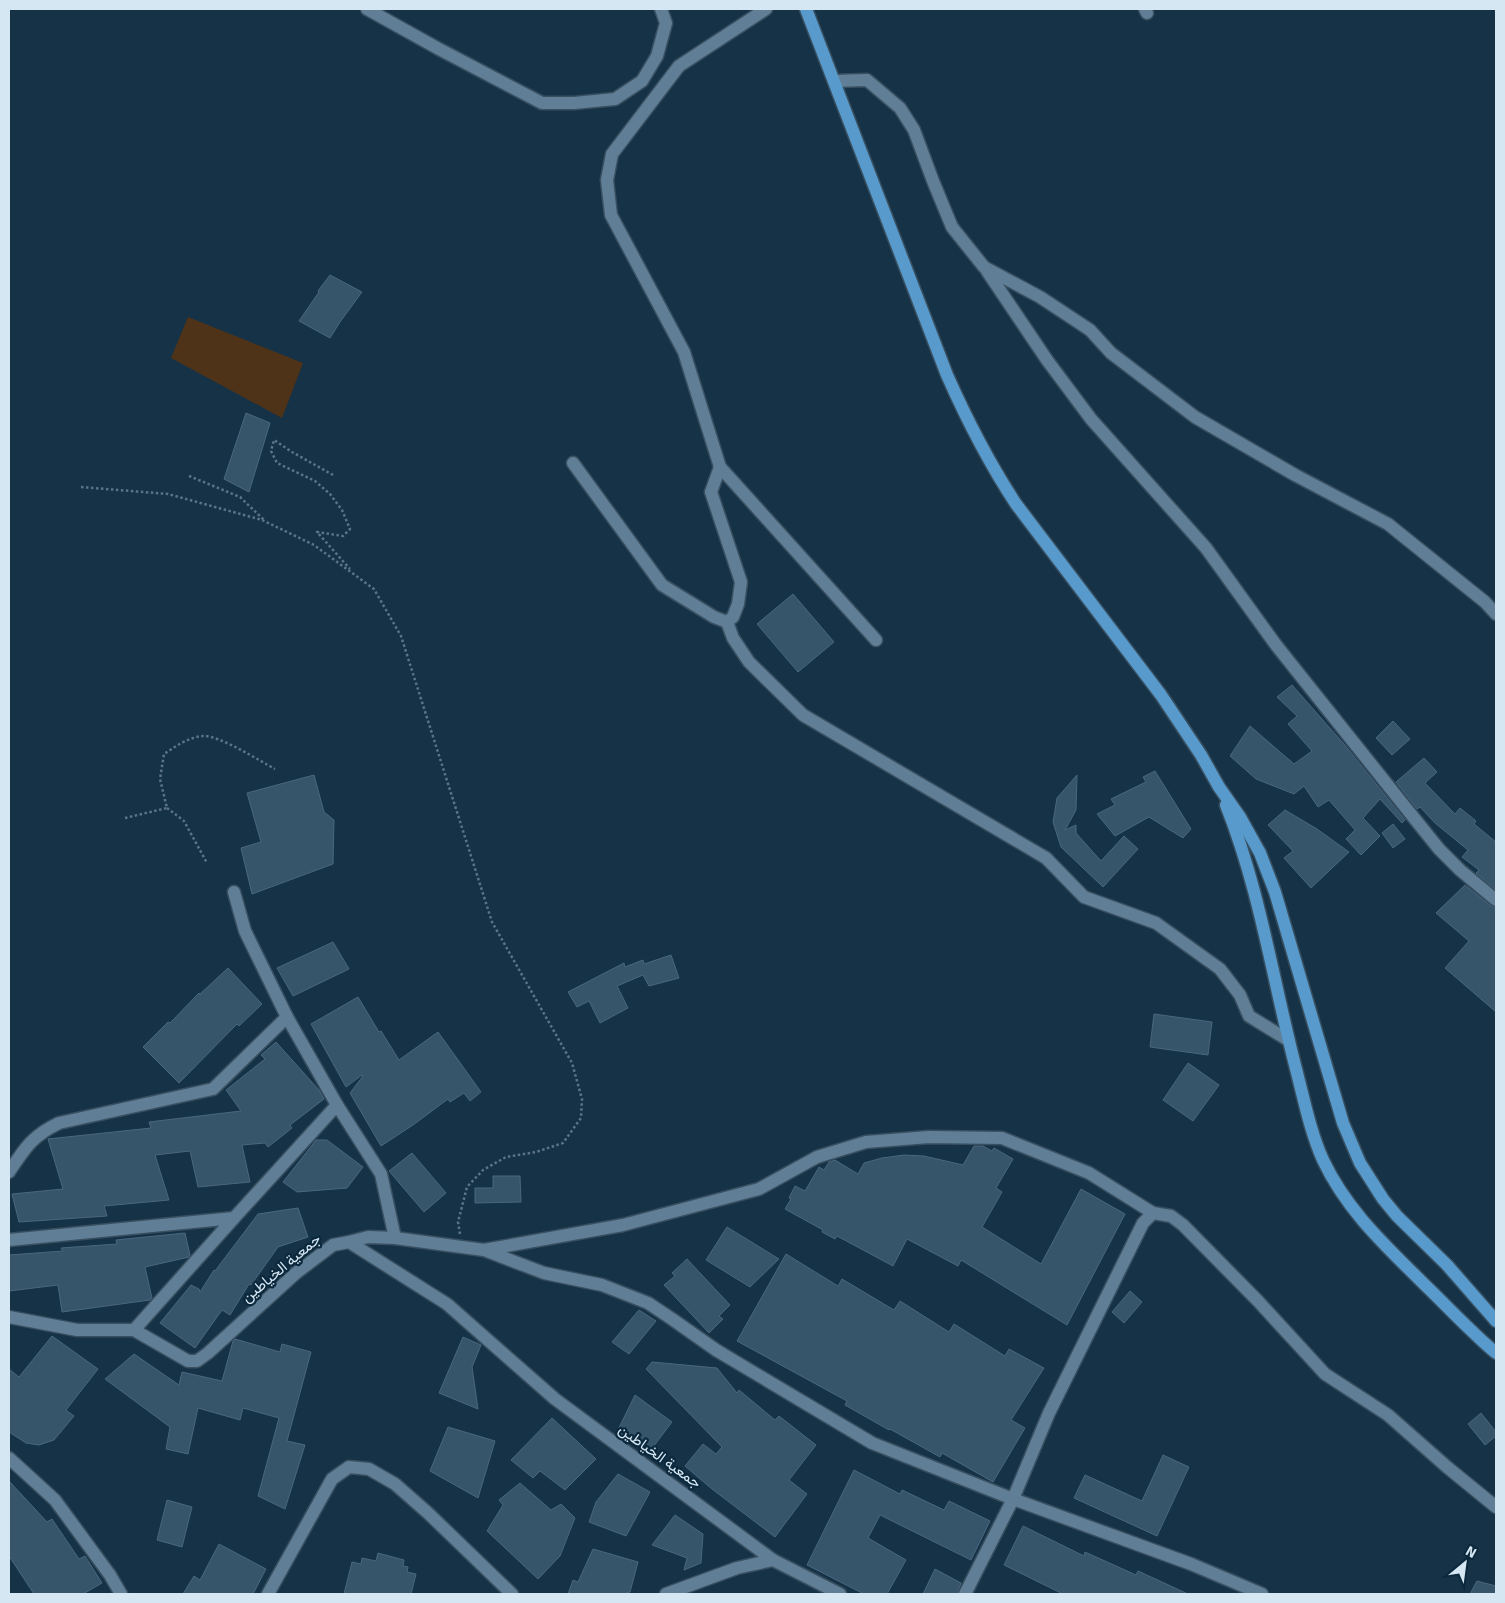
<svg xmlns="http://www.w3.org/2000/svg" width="1505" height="1603" viewBox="0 0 1505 1603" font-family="Signika,Vazirmatn,sans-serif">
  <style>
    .green { fill: #4f3318 }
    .building { fill: #36546a; stroke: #4a677e }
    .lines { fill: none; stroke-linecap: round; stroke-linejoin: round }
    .street-casing { stroke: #384f60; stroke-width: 15 }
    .primary-casing { stroke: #384f60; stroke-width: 15 }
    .path { stroke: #5c7486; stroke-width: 2.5; stroke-dasharray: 2.5 2.5; stroke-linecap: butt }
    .street { stroke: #607e96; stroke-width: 12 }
    .primary { stroke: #579acb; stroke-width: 12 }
    .labels { text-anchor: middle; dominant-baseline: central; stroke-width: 4.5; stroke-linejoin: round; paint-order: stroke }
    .street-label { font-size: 15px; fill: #d6e7f4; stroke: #0b283c }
  </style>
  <rect width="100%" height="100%" fill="#163247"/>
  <path class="green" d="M188,317L303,363L282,418L171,358Z"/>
  <g class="building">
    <path d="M330,275L362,292L340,322L330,338L299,321L319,292L318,291Z"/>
    <path d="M246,413L270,423L249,492L224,479Z"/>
    <path d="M793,594L834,642L798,672L757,624Z"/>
    <path d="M1292,685L1344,744L1405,820L1402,823L1380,799L1363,818L1380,836L1361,855L1346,839L1355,830L1329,800L1318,807L1304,786L1294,794L1256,779L1230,756L1250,726L1294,764L1312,751L1288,724L1297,716L1277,697Z"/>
    <path d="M1393,721L1410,739L1392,755L1376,738Z"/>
    <path d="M1424,758L1437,772L1425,783L1455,814L1460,808L1476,821L1474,824L1496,842V890L1476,873L1479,870L1462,857L1468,850L1435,823L1420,807L1417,809L1396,782Z"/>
    <path d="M1155,771L1191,829L1183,838L1149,817L1115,836L1097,814L1115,805L1111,799L1146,782L1143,777Z"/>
    <path d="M314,775L324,812L334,820L333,864L252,894L241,848L261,842L247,793Z"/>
    <path d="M1077,775L1076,810L1065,830L1076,825V833L1101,861L1124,836L1138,849L1103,887L1061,847L1053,822L1057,798Z"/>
    <path d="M1285,810L1317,829L1349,852L1311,888L1284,858L1293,851L1268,825Z"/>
    <path d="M1393,824L1405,839L1393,848L1382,833Z"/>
    <path d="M1465,885L1491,906L1496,908V1012L1445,968L1469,941L1436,913Z"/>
    <path d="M333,942L349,969L293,996L277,968Z"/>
    <path d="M671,955L679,978L649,986L643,975L617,986L628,1008L600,1023L589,1001L577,1007L568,992L624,963L625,967L643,960L644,964Z"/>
    <path d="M228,968L262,1004L239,1026L237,1024L179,1083L143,1047L168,1022L170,1023L199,993L200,994Z"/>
    <path d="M358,997L379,1032L381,1031L399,1060L438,1032L481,1092L470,1101L464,1093L450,1102L448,1099L413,1125L381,1146L350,1093L363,1076L362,1075L346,1087L311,1024Z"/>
    <path d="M1154,1014L1212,1022L1208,1055L1150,1047Z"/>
    <path d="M276,1042L319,1090L324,1099L290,1125L292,1128L268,1147L265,1143L242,1145L250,1182L198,1187L190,1151L155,1155L169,1200L104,1206L107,1216L19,1222L12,1194L63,1189L48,1139L151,1128L149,1122L241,1111L226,1090L265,1059L261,1055Z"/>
    <path d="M1188,1063L1219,1085L1193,1121L1163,1100Z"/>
    <path d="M316,1140H327L363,1167L347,1188L297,1192L283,1182Z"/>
    <path d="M974,1146H983L992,1151L994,1148L1013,1159L996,1188L1002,1192L982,1227L1041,1264L1081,1189L1125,1214L1067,1325L961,1260L958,1266L907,1239L893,1266L837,1236L835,1239L822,1232L823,1230L785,1209L791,1199L789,1198L795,1186L805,1191L819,1167L824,1170L829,1162L835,1160L858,1174L864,1163L882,1158L904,1155L924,1156L963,1165Z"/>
    <path d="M412,1153L446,1193L424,1212L389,1171Z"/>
    <path d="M493,1176H520L521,1202L475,1203V1188H493Z"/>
    <path d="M298,1208L308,1237L278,1247L251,1285L249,1284L230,1315L222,1310L195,1348L160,1323L191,1285L199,1289L200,1292L214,1270L215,1271L258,1214Z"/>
    <path d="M727,1227L779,1259L750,1287L706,1260Z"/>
    <path d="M185,1233L190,1255L189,1257L145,1267L152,1298L150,1300L62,1312L58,1285L9,1291V1255L63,1251L61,1248L117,1244L116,1240Z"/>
    <path d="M786,1254L838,1286L842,1279L894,1310L900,1301L949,1332L954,1324L1005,1356L1009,1349L1044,1368L1011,1420L1025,1428L993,1482L942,1453L940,1457L890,1429L889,1430L845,1405L847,1401L737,1341Z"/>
    <path d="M687,1259L730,1305L719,1316L723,1319L709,1333L664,1285L675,1276L672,1273Z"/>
    <path d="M1130,1291L1142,1302L1124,1323L1112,1312Z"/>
    <path d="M639,1310L656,1321L629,1354L612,1342Z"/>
    <path d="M52,1336L98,1369L66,1410L74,1416L54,1440L39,1445L26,1443L9,1432V1369L19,1377Z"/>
    <path d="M463,1337L481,1345L472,1367L478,1409L439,1393Z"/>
    <path d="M235,1339L280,1352L282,1344L311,1352L287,1441L305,1445L285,1509L258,1496L279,1418L243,1408L240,1420L198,1408L188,1454L166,1449L170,1427L105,1379L134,1354L179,1385L182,1372L222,1381L233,1341Z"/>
    <path d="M652,1362L717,1368L737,1393L739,1390L775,1420L779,1416L816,1445L789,1480L807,1494L775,1537L712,1489L685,1466L703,1444L716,1454L722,1447L646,1369Z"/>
    <path d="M635,1395L672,1422L650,1451L616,1434Z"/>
    <path d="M1481,1413L1496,1432V1436L1485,1445L1468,1424Z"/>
    <path d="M552,1418L596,1459L565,1490L540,1471L533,1478L511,1460Z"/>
    <path d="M448,1427L495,1441L478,1498L430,1471Z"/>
    <path d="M1163,1455L1189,1467L1157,1536L1074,1498L1085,1475L1142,1501Z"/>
    <path d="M854,1470L900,1494L902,1490L944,1510L949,1501L990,1521L971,1560L880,1515L868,1538L906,1560L887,1594H864L807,1565Z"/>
    <path d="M618,1474L650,1492L626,1536L589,1522L596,1502Z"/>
    <path d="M9,1481L47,1522L52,1519L79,1559L85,1556L102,1583L83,1594H34L9,1556Z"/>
    <path d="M520,1483L551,1510L561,1504L575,1518L560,1556L538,1579L487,1531L503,1505L499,1500Z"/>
    <path d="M167,1500L192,1507L182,1547L157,1540Z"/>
    <path d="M675,1515L703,1534L701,1563L684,1570L687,1558L652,1545Z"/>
    <path d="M1023,1526L1084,1556L1085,1552L1136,1575L1138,1571L1188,1594H1063L1004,1565Z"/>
    <path d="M219,1544L266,1569L253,1594H183L194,1576L200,1580Z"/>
    <path d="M593,1549L638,1562L630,1592L623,1594H568L573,1580L578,1582Z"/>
    <path d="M378,1553L404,1560L403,1566L408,1567L407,1572L416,1574L411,1594H344L352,1562L361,1564L362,1558L376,1561Z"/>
    <path d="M935,1569L961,1583L957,1594H923Z"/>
    <path d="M1477,1581L1496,1586V1594H1470Z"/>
  </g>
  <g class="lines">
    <g class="street-casing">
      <g id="street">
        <path d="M367,9L439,49L542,103H574L615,99L642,81L657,56L666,23L661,9"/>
        <path d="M766,9L679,66L612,154L607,180L611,215L684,352L720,467L876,640"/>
        <path d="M1145,9L1147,13"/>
        <path d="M834,81L867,80L900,108L914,130L933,181L952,227L984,267L1040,297L1090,330L1111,353L1195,417L1295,475L1388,524L1485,602L1496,614"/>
        <path d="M987,271L1047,360L1091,419L1206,548L1276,645L1406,808L1439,849L1460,870L1496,900"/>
        <path d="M573,463L662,585L714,617L727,622"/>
        <path d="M720,467L711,492L741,582L738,604L733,617L727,622L733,638L749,662L803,715L1046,858L1084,897L1156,923L1220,969L1240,995L1249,1016L1288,1040"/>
        <path d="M234,892L245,931L287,1017L337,1105"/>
        <path d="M9,1172C25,1148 32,1136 59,1123L213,1089L287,1017"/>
        <path d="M234,1218L337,1105L381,1174L395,1238"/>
        <path d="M9,1240L234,1218L134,1330L188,1361H197L208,1353L296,1273L333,1245L349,1242L447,1304L555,1399L773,1560"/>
        <path d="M349,1242L368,1237L395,1238L484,1250L623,1225L759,1189L817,1157L866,1142L929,1137L1002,1138L1089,1173L1153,1213"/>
        <path d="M484,1250L544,1273L602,1285L648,1303L672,1319L716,1350L872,1443L1013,1499L1191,1564L1262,1594"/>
        <path d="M9,1317L77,1330H134"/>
        <path d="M9,1458L55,1500L110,1575L121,1594"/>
        <path d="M268,1594L332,1479L349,1467L369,1469L395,1484L428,1513L512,1594"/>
        <path d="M666,1594L737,1568L773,1560L840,1594"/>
        <path d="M965,1594L1013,1499L1049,1413L1143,1223L1153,1213L1171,1216L1183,1225L1258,1301L1325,1374L1388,1415L1447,1467L1496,1507"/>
      </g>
    </g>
    <g class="primary-casing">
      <g id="primary">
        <path d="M806,9L947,375C967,420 989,463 1016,504L1161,695L1201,755L1219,787L1240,817L1260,853L1275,892L1343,1123L1360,1163L1383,1199L1397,1216L1447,1265L1496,1321"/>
        <path d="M1226,805C1260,890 1273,981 1296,1069C1304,1099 1310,1131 1323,1160C1347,1211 1386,1246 1425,1285C1449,1308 1471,1332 1496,1353"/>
      </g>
    </g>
    <g class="path">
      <path d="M333,475L292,452L274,440L271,451L277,463L315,481L330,494L342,510L350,529L343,536L317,532L350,569"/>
      <path d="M189,476L240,497L264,520"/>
      <path d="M81,487L168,494L262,520L314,545L374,589L401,636L492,922L572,1063L582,1099L581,1118L563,1143L536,1152L506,1157L483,1170L467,1187L458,1222L460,1234"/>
      <path d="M167,808L184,821L207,863"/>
      <path d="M125,818L167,808L160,779L164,754C176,746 189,737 203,736C219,735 260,761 275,769"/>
    </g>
    <use href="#street" class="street"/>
    <use href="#primary" class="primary"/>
  </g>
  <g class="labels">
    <g class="street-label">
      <text transform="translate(281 1268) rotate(-40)">جمعية الخياطين</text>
      <text transform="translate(660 1456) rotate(36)">جمعية الخياطين</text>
    </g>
  </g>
  <rect width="1505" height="1603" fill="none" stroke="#d6e7f4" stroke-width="20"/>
  <g transform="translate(1465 1563) rotate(29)" stroke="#0b283c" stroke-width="4" paint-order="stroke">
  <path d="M0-4L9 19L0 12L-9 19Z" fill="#d6e7f4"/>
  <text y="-8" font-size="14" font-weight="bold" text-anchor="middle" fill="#d6e7f4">N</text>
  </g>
</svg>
